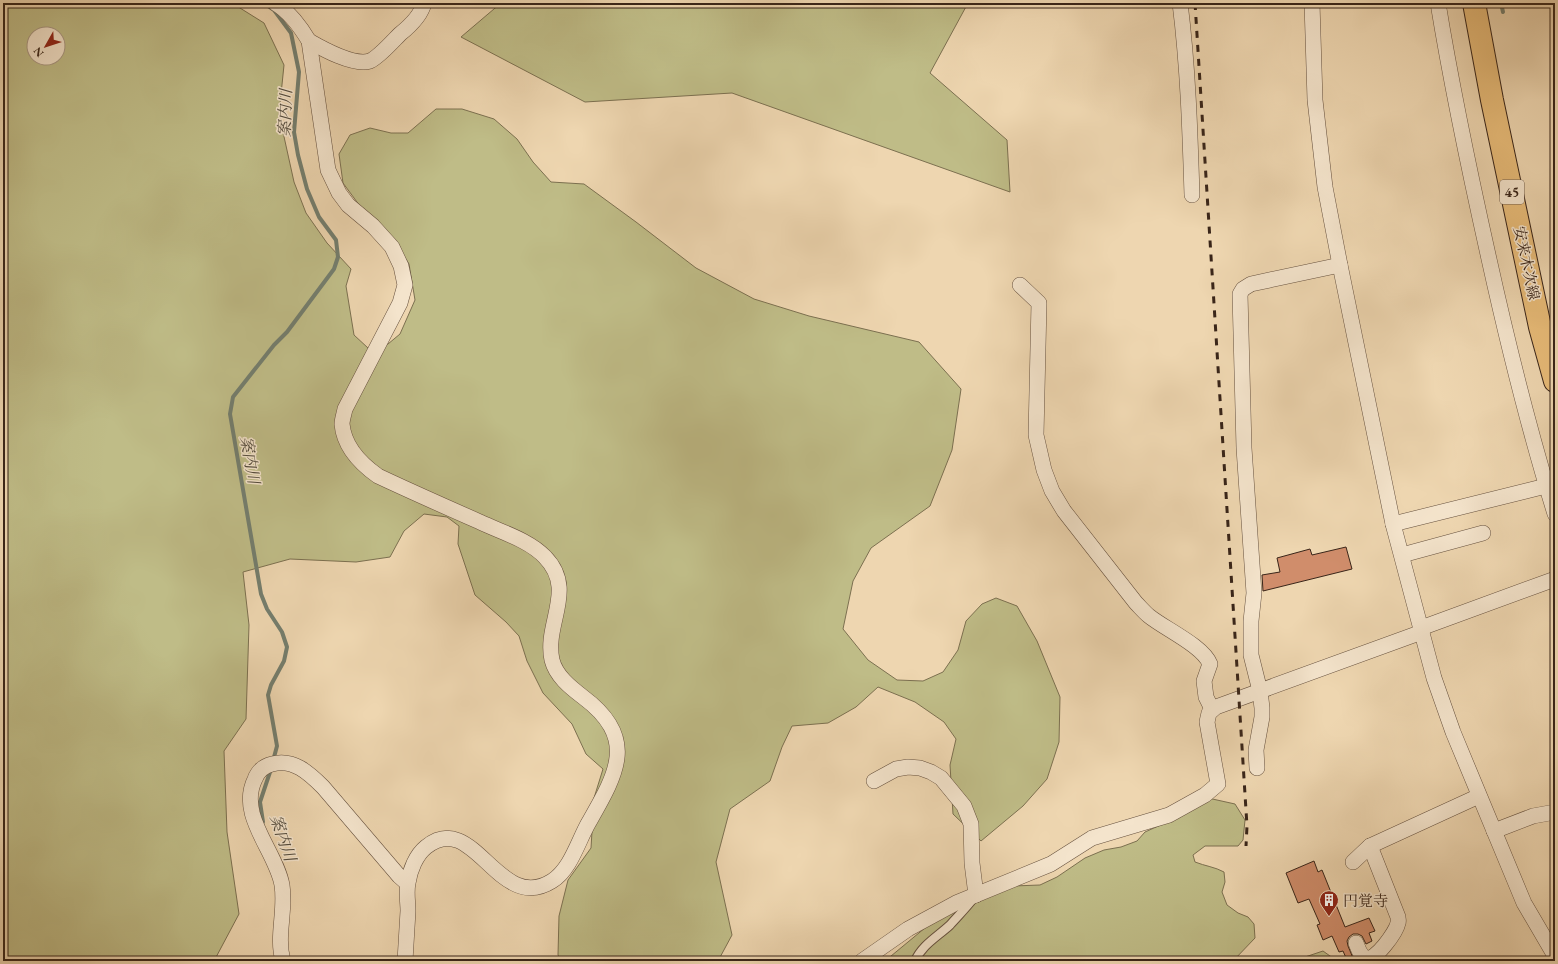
<svg xmlns="http://www.w3.org/2000/svg" width="1558" height="964" viewBox="0 0 1558 964" font-family="'EB Garamond','Noto Serif JP',serif">
  <style>
    .green { fill: #bfbc87; stroke: #7c7050; fill-rule: evenodd }
    .lines { fill: none; stroke-linecap: round; stroke-linejoin: round }
    .stream { stroke: #747e6e; stroke-width: 4 }
    .building { fill: #d08d6b; stroke: #392519 }
    .lane-casing { stroke: #66513f; stroke-width: 10 }
    .street-casing { stroke: #66513f; stroke-width: 16 }
    .primary-casing { stroke: #392519; stroke-width: 24 }
    .lane { stroke: #f4e4cc; stroke-width: 8 }
    .street { stroke: #f4e4cc; stroke-width: 15 }
    .primary { stroke: #e7bb78; stroke-width: 22 }
    .rail { stroke: #392519; stroke-width: 3; stroke-dasharray: 7 7; stroke-linecap: butt }
    .labels { text-anchor: middle; dominant-baseline: central; stroke-width: 3; stroke-linejoin: round; paint-order: stroke }
    .shield { fill: #f4e4cc; stroke: #715e4f; stroke-width: 1 }
    .shield-label { font-size: 14px; font-weight: bold; fill: #392519 }
    .street-label { font-size: 15px; fill: #392519; stroke: #f4e4cc }
    .poi-label { font-size: 15px; fill: #392519; stroke: #f4e4cc; text-anchor: start }
    .water-label { font-size: 16px; font-style: italic; fill: #524a3c; stroke: #f4e4cc }
  </style>
  <rect width="100%" height="100%" fill="#eed6b0"/>
  <filter id="stains"><feTurbulence type="fractalNoise" baseFrequency=".005" numOctaves="4"/><feColorMatrix values="0 0 0 0 .2 0 0 0 0 .09 0 0 0 0 .02 0 0 0 .5 -.17"/></filter>
  <radialGradient id="worn" r=".72"><stop offset=".6" stop-color="#630" stop-opacity="0"/><stop offset="1" stop-color="#630" stop-opacity=".3"/></radialGradient>
  <g class="green">
    <path d="M3,3H232L264,23L284,65L279,114L294,182L306,213L327,243L351,269L346,286L354,335L368,348L388,344L400,334L415,300L409,264L395,242L368,217L343,183L339,154L350,135L370,128L391,133H408L436,109H462L494,119L517,139L533,162L551,182L584,184L636,222L696,268L754,299L809,316L919,342L961,389L952,450L930,506L871,548L853,581L843,629L868,660L897,680L923,681L943,672L958,650L966,621L982,604L996,598L1017,606L1037,641L1060,697L1059,742L1047,779L1023,806L981,841L953,814L950,765L956,739L944,722L915,702L878,687L856,707L828,723L792,726L782,747L770,781L730,809L716,862L732,935L718,961H561L558,955L559,916L568,880L591,848L594,798L603,769L586,754L572,724L543,693L527,661L519,636L506,622L475,595L458,544L459,526L447,517L424,514L404,531L390,557L356,562L290,559L243,572L249,625L246,719L224,751L227,832L239,914L214,961H3ZM34,34H58V58H34Z"/>
    <path d="M501,3H968L930,73L1007,140L1010,192L732,93L585,102L461,37Z"/>
    <path d="M1208,798L1235,804L1245,820L1243,840L1238,846H1205L1193,855L1195,862C1205,866 1215,867 1224,872L1225,882L1222,892L1227,905L1238,913L1248,917L1254,924L1255,938L1233,961H885L931,923L952,910L1013,886L1040,885L1057,877L1085,858L1104,850L1121,847L1137,841L1145,832L1165,823Z"/>
    <path d="M1323,951L1337,961H1293Z"/>
  </g>
  <g class="lines">
    <g class="stream">
      <path d="M264,3L274,10L291,33L299,72L294,132L298,155L307,189L319,217L336,240L338,257L334,269L287,332L274,345L233,397L230,414L261,594L267,609L282,632L287,647L284,661L271,685L268,695L277,746L273,761"/>
      <path d="M1501,3L1503,12"/>
      <path d="M263,822L260,802L271,769"/>
    </g>
  </g>
  <g class="building">
    <path d="M1346,547L1352,569L1263,591L1262,575L1280,572L1277,558L1310,549L1312,555Z"/>
    <path d="M1314,861L1318,872L1322,870L1345,927L1369,918L1375,931L1369,933L1372,941L1366,944L1362,936L1358,934H1353L1349,937L1347,941L1348,946L1353,958L1347,960L1343,951L1339,952L1332,936L1323,940L1317,925L1320,924L1309,899L1298,903L1286,873Z"/>
  </g>
  <g class="lines">
    <g class="lane-casing">
      <path id="lane" d="M915,961C922,945 937,937 950,925C958,916 966,908 973,899"/>
    </g>
    <g class="street-casing">
      <g id="street">
        <path d="M275,3C290,12 300,26 309,41L328,170L339,193L348,205L373,226L392,247L401,266L405,285L400,303L345,409C344,414 342,420 342,424C344,447 361,464 378,476C412,492 446,507 480,522C501,532 529,540 545,557C577,590 544,623 552,660C556,676 570,687 583,697C638,738 617,773 589,822C578,841 571,869 552,881C498,915 474,808 426,847C416,855 410,870 408,883C406,892 408,902 408,911C407,928 406,944 405,961"/>
        <path d="M1180,3C1188,67 1190,131 1192,195"/>
        <path d="M1312,3L1315,100L1325,187L1340,265L1393,524L1434,678L1453,732L1524,903L1555,956"/>
        <path d="M1438,3C1452,89 1470,174 1489,259C1508,345 1529,430 1555,514"/>
        <path d="M309,41C323,49 353,66 370,61C379,57 393,41 400,34C410,26 421,16 424,3"/>
        <path d="M1020,285L1039,303L1036,435L1044,470L1052,491L1064,511L1136,603C1140,607 1144,612 1149,616C1165,629 1203,646 1210,664L1204,681L1206,697L1212,709"/>
        <path d="M1393,524L1546,486"/>
        <path d="M1402,555L1483,533"/>
        <path d="M1421,628L1555,579"/>
        <path d="M1257,768L1256,750L1262,717V708L1260,691L1251,655V621L1254,593L1244,448L1240,294L1243,289L1251,284L1340,265"/>
        <path d="M874,781L896,769L908,767L920,768L931,772L941,778L964,806L971,824L972,863L976,895"/>
        <path d="M1494,831L1533,816L1555,812"/>
        <path d="M1353,862L1370,846L1479,796"/>
        <path d="M1356,943C1358,948 1360,956 1366,958C1375,962 1396,932 1398,923C1399,921 1398,919 1398,917L1370,846"/>
        <path d="M283,961C276,936 286,911 282,885C276,851 237,815 255,779C258,771 264,766 272,764C293,758 309,773 323,787L399,876L407,883"/>
        <path d="M862,961L908,929L956,903L1051,864L1092,838L1169,815L1205,795L1218,784L1207,722L1209,713L1216,707L1422,632"/>
      </g>
    </g>
    <g class="primary-casing">
      <path id="primary" d="M1474,3L1492,100L1540,327L1555,381"/>
    </g>
    <use href="#lane" class="lane"/>
    <use href="#street" class="street"/>
    <use href="#primary" class="primary"/>
    <path class="rail" d="M1195,3L1247,826L1246,846"/>
  </g>
  <defs>
    <g id="building-pin" transform="scale(1)"><path d="M0 17L-7.5 6A9.5 9.5 0 1 1 7.5 6Z" fill="#8f2418" stroke="#f4e4cc"/><path d="M-4-6H4V6H1V3H-1V6H-4ZM-2.5-4.3h1.7v1.8h-1.7ZM.8-4.3h1.7v1.8H.8ZM-2.5-1h1.7V.8h-1.7ZM.8-1h1.7V.8H.8Z" fill="#fff"/></g>
  </defs>
  <g fill-rule="evenodd">
    <use href="#building-pin" x="1329" y="900"/>
  </g>
  <g class="labels">
    <rect class="shield" x="1500" y="180" width="24" height="24" rx="3"/>
    <g class="shield-label">
      <text x="1512" y="192">45</text>
    </g>
    <g class="street-label">
      <text transform="translate(1527 263) rotate(78)">安来木次線</text>
    </g>
    <g class="poi-label">
      <text x="1343" y="900">円覚寺</text>
    </g>
    <g class="water-label">
      <text transform="translate(285 113) rotate(-88)">案内川</text>
      <text transform="translate(250 460) rotate(80)">案内川</text>
      <text transform="translate(283 838) rotate(71)">案内川</text>
    </g>
  </g>
  <rect width="1558" height="964" fill="none" stroke="#eed6b0" stroke-width="16"/>
  <rect x="4" y="4" width="1550" height="956" fill="none" stroke="#392519" stroke-width="2"/>
  <rect x="8" y="8" width="1542" height="948" fill="none" stroke="#392519"/>
  <g transform="translate(46 46) rotate(231)"><circle r="19" fill="#f4e4cc" stroke="#a99884"/>
  <path d="M0-3L7 15L0 10L-7 15Z" fill="#8f2418"/>
  <text y="-6" font-size="11" font-weight="bold" text-anchor="middle" fill="#392519">N</text>
  </g>
  <rect width="100%" height="100%" filter="url(#stains)"/>
  <rect width="100%" height="100%" fill="url(#worn)"/>
</svg>
